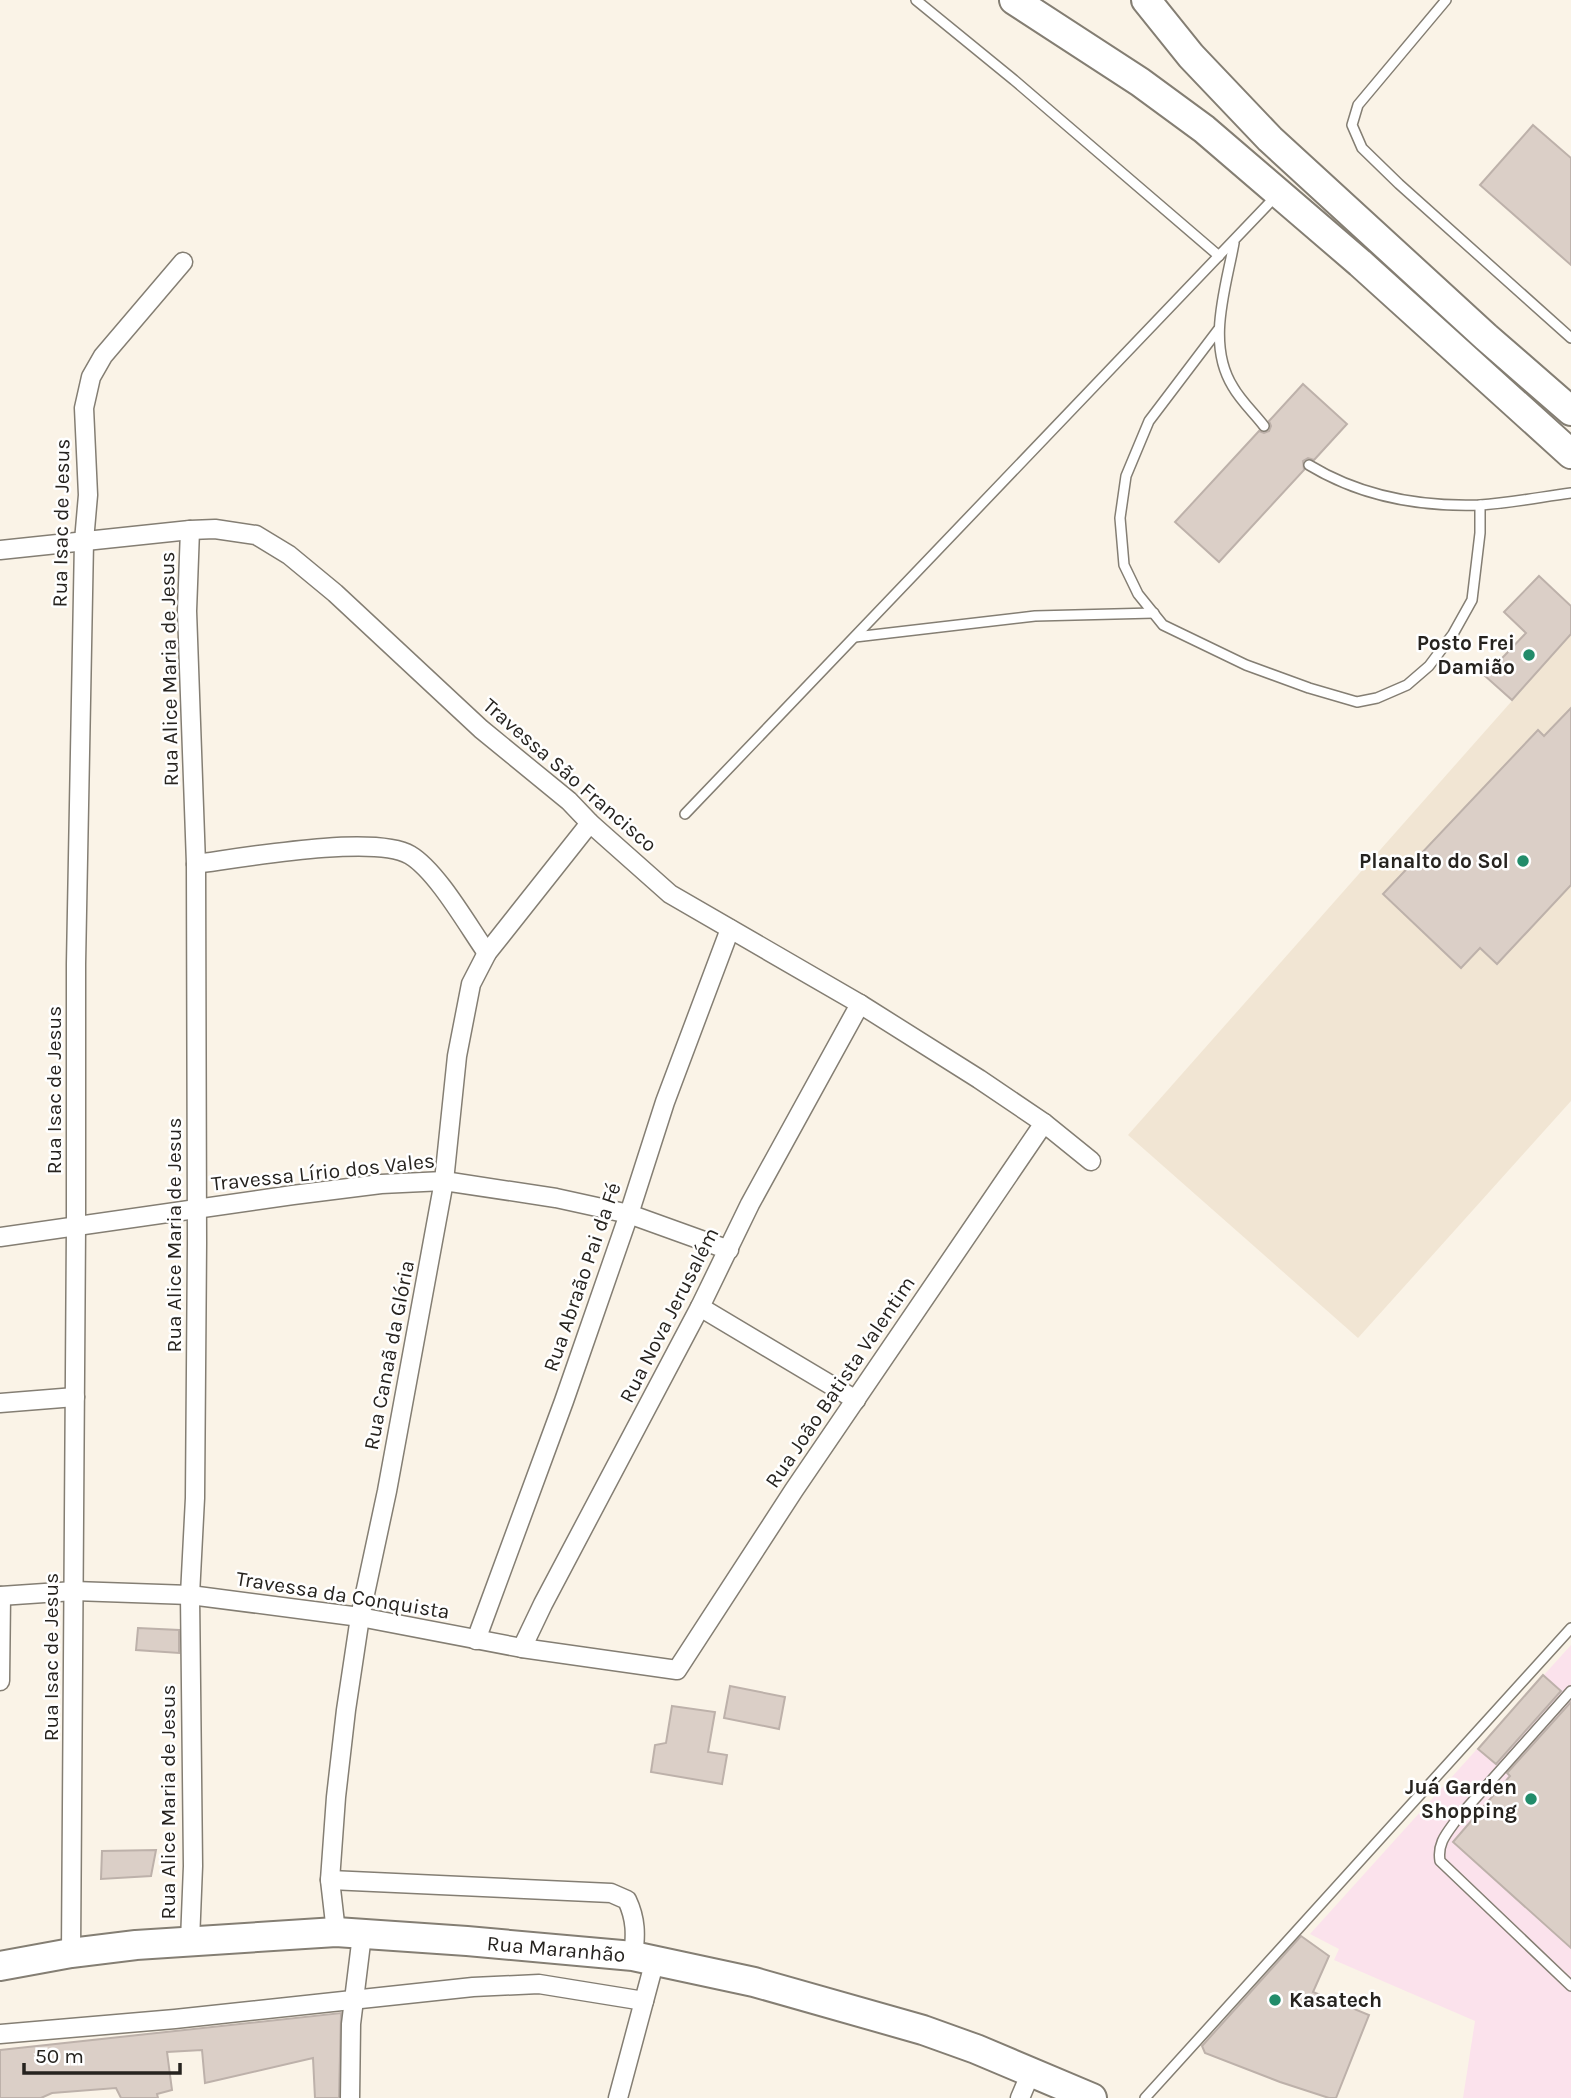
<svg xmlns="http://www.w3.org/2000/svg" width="1571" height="2098" viewBox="0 0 1571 2098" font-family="Karla,sans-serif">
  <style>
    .commercial { fill: #fbe2ec }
    .built { fill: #f1e5d3 }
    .building { fill: #dbcfc7; stroke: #bdb1aa; stroke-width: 2 }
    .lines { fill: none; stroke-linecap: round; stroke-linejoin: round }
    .service-casing { stroke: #847e73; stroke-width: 12 }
    .minor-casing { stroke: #847e73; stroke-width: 21 }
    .trunk-casing { stroke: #847e73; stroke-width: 32 }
    .service { stroke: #fff; stroke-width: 9 }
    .minor { stroke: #fff; stroke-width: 18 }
    .trunk { stroke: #fff; stroke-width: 28 }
    .poi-dot { fill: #228c6a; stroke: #fff; stroke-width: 2.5 }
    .labels { text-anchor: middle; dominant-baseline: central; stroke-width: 5; stroke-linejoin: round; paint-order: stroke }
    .street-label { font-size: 21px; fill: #26231f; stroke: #fff }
    .poi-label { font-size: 21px; font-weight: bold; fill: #26231f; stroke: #fff; text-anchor: end }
  </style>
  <rect width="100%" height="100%" fill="#faf3e7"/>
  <path class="commercial" d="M1571,1645V2098H1463L1475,2021L1334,1960L1339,1949L1310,1934Z"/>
  <path class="built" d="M1571,634V1101L1358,1338L1128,1135Z"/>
  <g class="building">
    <path d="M1533,125L1571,158V265L1480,185Z"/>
    <path d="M1303,384L1347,424L1314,460L1308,458L1303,461L1304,470L1219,562L1175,522L1259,431L1264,433L1269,431L1271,426L1269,421Z"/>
    <path d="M1539,576L1571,606V634L1512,700L1485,676L1526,633L1504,612Z"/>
    <path d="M1571,708V885L1497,964L1480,948L1461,968L1383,894L1538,730L1544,736Z"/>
    <path d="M138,1628L179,1630V1653L136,1650Z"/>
    <path d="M1543,1675L1561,1691L1496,1764L1478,1749Z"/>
    <path d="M730,1686L785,1697L779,1729L724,1718Z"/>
    <path d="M1571,1702V1948L1453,1842L1510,1776L1507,1773Z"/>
    <path d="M672,1706L715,1712L708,1752L727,1755L722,1784L651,1772L655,1745L666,1743Z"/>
    <path d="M156,1850L151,1876L101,1879L102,1851Z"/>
    <path d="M1301,1936L1329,1956L1313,1992L1369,2015L1336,2098H1329L1280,2082L1205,2053L1202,2046Z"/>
    <path d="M341,2013L339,2098H315L313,2058L205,2083L202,2050L167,2052L172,2090L157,2094L158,2098H121L116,2088L52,2093L41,2098H0V2050Z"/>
  </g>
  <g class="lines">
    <g class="service-casing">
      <g id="service">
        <path d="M916,0L1014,80L1219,256"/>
        <path d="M1446,0L1358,105L1352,125L1362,148L1399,184L1571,338"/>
        <path d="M1234,243C1226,288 1206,344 1233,387C1241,401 1254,413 1264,426"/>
        <path d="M1218,330L1149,421L1126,476L1120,518L1124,565L1138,594L1163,625L1246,665L1309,688L1357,702L1377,698L1407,685L1429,666L1453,634L1472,600L1480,533V505"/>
        <path d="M1309,465C1360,496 1420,507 1480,505C1510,503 1541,497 1571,493"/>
        <path d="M855,637L1035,616L1154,613"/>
        <path d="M685,814L1277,195"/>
        <path d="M1571,1691L1457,1819C1447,1833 1437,1843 1440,1861L1571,1986"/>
        <path d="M1145,2098L1571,1628"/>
      </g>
    </g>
    <g class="minor-casing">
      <g id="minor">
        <path d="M0,550L190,530L215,529L256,535L289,555L335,593L481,729L569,801L590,823L670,894L860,1004L979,1079L1044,1123L1091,1161"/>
        <path d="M196,864C241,858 374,834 410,855C437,871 468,926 487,953"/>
        <path d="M0,1237L293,1195L381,1184L444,1181L556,1198L629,1214L729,1250"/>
        <path d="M700,1307L856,1400"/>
        <path d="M0,1403L75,1397"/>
        <path d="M0,1596L74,1591L190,1595L360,1617L522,1648L677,1670L794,1490L1044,1123"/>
        <path d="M476,1640L564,1401L629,1214L665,1102L730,929"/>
        <path d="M522,1648L543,1604L700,1307L750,1204L860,1004"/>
        <path d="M0,1681L1,1596"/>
        <path d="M330,1880L611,1893L627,1900C636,1919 636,1935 633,1956"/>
        <path d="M336,1932L330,1880L336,1797L346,1710L360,1617L387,1491L444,1181L457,1056L471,984L487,953L590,823"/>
        <path d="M190,1941L193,1866L190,1595L195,1498L197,1243L196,864L187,611L190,530"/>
        <path d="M71,1953L76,1227V964L84,541L88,495L84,408L91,377L103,356L183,262"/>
        <path d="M0,2034L175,2019L473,1987L539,1984L644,2001"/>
        <path d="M350,2098L351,2024L362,1935"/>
        <path d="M618,2098L655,1960"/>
        <path d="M1020,2098L1031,2072"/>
      </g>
    </g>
    <g class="trunk-casing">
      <g id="trunk">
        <path d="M1014,0L1140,82L1204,129L1360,263L1571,454"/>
        <path d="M1146,0L1191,56L1270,139L1486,337L1571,411"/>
        <path d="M0,1966L71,1953L136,1945L336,1932L467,1941L633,1956L754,1982L923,2030L976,2049L1092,2098"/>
      </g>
    </g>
    <use href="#service" class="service"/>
    <use href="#minor" class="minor"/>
    <use href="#trunk" class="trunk"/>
  </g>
  <g class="poi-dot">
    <circle cx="1529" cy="655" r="7"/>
    <circle cx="1523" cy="861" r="7"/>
    <circle cx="1531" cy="1799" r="7"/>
    <circle cx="1275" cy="2000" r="7"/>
  </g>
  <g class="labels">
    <g class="street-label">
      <text transform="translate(61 523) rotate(-89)">Rua Isac de Jesus</text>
      <text transform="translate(169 669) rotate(-91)">Rua Alice Maria de Jesus</text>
      <text transform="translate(570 775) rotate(41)">Travessa São Francisco</text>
      <text transform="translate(54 1090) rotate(-90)">Rua Isac de Jesus</text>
      <text transform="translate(323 1172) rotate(-6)">Travessa Lírio dos Vales</text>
      <text transform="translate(174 1235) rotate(-90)">Rua Alice Maria de Jesus</text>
      <text transform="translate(582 1277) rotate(-71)">Rua Abraão Pai da Fé</text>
      <text transform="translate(669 1315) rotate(-63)">Rua Nova Jerusalém</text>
      <text transform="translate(389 1355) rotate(-79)">Rua Canaã da Glória</text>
      <text transform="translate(840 1382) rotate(-56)">Rua João Batista Valentim</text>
      <text transform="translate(343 1595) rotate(9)">Travessa da Conquista</text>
      <text transform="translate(51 1657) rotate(-90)">Rua Isac de Jesus</text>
      <text transform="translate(168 1802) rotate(-90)">Rua Alice Maria de Jesus</text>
      <text transform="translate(556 1949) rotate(5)">Rua Maranhão</text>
    </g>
    <g class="poi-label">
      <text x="1515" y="643">Posto Frei<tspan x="1515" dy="24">Damião</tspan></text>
      <text x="1509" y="861">Planalto do Sol</text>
      <text x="1517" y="1787">Juá Garden<tspan x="1517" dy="24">Shopping</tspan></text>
      <text x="1289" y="2000" text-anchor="start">Kasatech</text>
    </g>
  </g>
  <path d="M24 2063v10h156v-10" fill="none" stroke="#26231f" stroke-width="3.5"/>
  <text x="35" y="2063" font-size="21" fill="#26231f" stroke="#ffffff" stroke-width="5" paint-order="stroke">50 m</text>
</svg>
